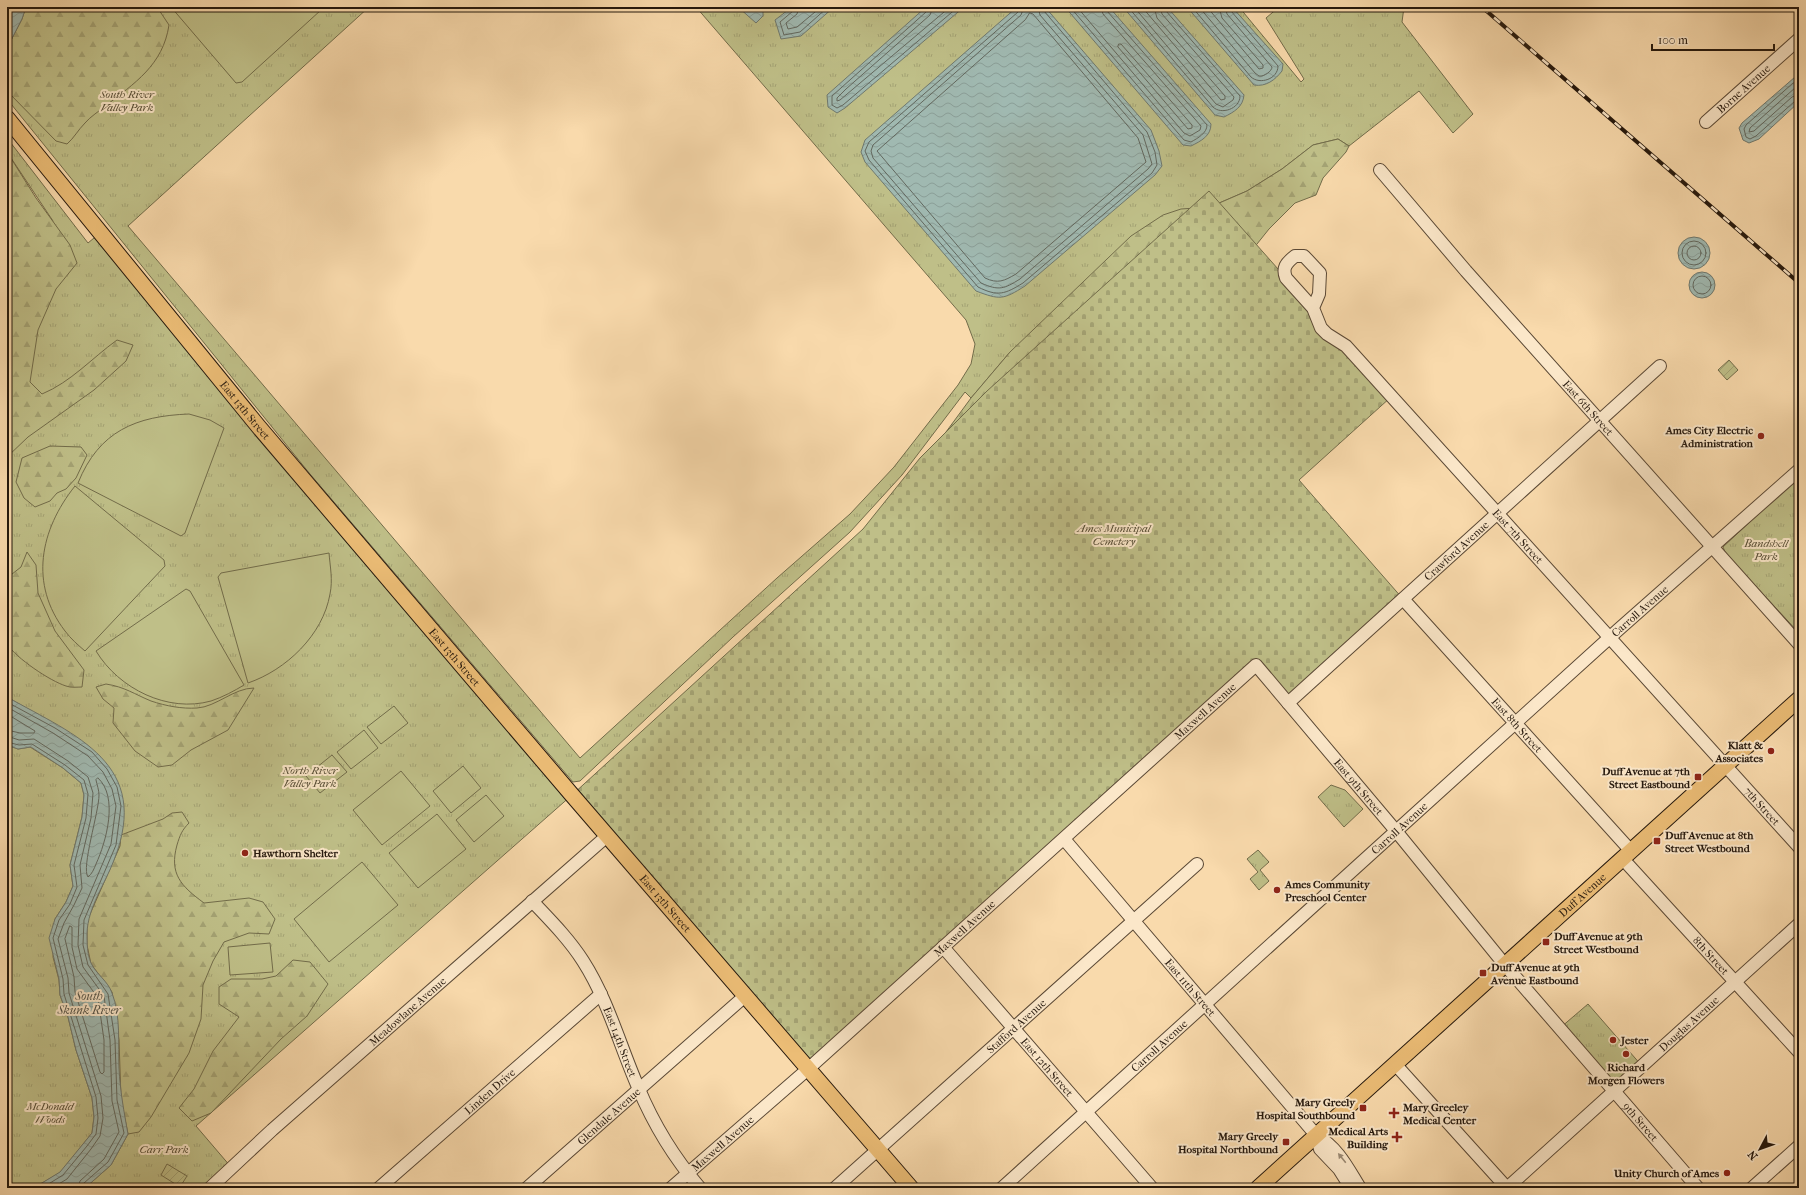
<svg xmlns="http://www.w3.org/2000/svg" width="1806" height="1195" viewBox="0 0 1806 1195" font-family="'IM FELL French Canon',serif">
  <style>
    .grass { fill: url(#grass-tufts); stroke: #726c4a }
    .forest { fill: url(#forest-firs); stroke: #726c4a }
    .cemetery { fill: url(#cemetery-stones); stroke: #726c4a }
    .garden { fill: url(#garden-furrows); stroke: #726c4a }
    .pitch { fill: #bfbf88; stroke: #726c4a }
    .water { fill: url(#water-waves); stroke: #6f796f }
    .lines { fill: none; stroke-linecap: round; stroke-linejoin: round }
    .shore { stroke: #62685f; stroke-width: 1 }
    .minor-casing { stroke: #5a4835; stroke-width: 14 }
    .major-casing { stroke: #25180d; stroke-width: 17 }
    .minor { stroke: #fbe7c9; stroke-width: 12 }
    .major { stroke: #ecbd76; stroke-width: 15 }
    .rail-casing { stroke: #25180d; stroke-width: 4 }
    .rail { stroke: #fbe7c9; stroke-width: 2.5; stroke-dasharray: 8; stroke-linecap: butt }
    .oneway { fill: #9b8a74 }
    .poi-dot { fill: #8f2418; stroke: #fbe7c9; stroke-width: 1.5 }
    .labels { text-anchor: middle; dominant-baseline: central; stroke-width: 4; stroke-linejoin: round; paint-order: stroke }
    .street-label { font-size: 11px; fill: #25180d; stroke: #fbe7c9 }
    .park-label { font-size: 11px; font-style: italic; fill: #534a32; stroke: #fbe7c9 }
    .poi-label { font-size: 11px; font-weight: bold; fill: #25180d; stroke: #fbe7c9; text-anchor: end }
    .water-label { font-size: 12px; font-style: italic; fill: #505046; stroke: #fbe7c9 }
  </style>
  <defs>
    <pattern id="grass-tufts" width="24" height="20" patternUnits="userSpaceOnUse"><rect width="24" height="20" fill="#bfbf88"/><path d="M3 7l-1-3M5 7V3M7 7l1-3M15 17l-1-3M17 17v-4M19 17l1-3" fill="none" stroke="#a4a374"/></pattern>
    <pattern id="forest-firs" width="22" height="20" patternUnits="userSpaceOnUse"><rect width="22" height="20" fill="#bfbf88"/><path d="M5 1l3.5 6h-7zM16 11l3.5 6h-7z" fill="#a4a374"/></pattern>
    <pattern id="cemetery-stones" width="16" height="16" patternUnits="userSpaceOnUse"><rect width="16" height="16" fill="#bfbf88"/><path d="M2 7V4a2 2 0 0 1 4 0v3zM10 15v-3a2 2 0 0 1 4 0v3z" fill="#a4a374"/></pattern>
    <pattern id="garden-furrows" width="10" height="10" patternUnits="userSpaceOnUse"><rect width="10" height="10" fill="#bfbf88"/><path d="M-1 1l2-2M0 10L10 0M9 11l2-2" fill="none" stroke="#a4a374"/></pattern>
    <pattern id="water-waves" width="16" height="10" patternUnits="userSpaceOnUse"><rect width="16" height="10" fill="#a0b9b1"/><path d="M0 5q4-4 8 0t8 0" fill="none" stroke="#8a9e97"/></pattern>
  </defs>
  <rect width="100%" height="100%" fill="#f9daac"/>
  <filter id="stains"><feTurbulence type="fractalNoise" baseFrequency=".005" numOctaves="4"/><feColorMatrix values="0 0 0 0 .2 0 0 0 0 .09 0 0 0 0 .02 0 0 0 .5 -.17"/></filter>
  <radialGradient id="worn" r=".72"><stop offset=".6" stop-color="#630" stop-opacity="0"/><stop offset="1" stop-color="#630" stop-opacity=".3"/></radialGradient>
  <g class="grass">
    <path d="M26,7H369L128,226L580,758L777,578L850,514L894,467L958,385L971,364L975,344L966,320L696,7H1239L1301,82L1304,79L1266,18L1279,7H1404L1402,22L1473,114L1453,133L1419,91L1349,146L1338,139L1313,145L1282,169L1247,191L1210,207L1010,352L971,398L965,392L902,475L850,532L733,637L580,781L573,782L310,474L7,99V48L22,19Z"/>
    <path d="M7,138L88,243L100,233L572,795L196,1126L231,1167L210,1188H85L111,1165L128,1134L121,1099L112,993L104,979L87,921L120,846L122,830L73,735L7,697V315L53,221L7,152Z"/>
    <path d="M1799,476V633L1726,554L1723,547Z"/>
    <path d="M7,745L18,749L30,747L63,768L81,783L84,795L82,817L70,865L73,886L66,902L55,919L53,957L59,980L60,995L68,1017L76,1050L92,1098L94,1117L92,1133L61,1172L37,1186L23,1184L20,1188H7Z"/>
    <path d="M1331,785L1345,790L1363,809L1344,827L1318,797Z"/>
    <path d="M1258,850L1269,862L1260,870L1269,881L1259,890L1250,879L1258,872L1247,859Z"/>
    <path d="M1588,1004L1642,1066L1614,1091L1560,1028Z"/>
  </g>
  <g class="forest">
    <path d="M26,7H157L169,25C163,65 135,83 104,107C98,112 90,117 85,123C78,130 74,138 67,144L56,141L7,91V48L22,19Z"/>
    <path d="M1338,139L1349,146L1346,152L1323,178L1316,195L1295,203L1269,229L1249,254L904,489L971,398L1010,352L1131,236L1163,215L1181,209L1210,207L1247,191L1282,169L1313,145Z"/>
    <path d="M7,152L36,198L70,245L77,263L56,289L38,330L30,382L42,394C71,382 92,358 117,340L133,345L126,361L94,390L28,437L7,457Z"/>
    <path d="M50,446L81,447L87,455L76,478L66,489L57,493L50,501L35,507L24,498L16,482L22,458Z"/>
    <path d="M27,552L36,565L38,593L55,631L84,670L82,687C77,687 71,688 66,686C50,681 16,658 7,644V578L21,567Z"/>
    <path d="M106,684C125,687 134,694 151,701C166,706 182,709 197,708C216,707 234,688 254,688L228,730L191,750L172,765L158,767L135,751L113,723L114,708L103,699L96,687Z"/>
    <path d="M182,812L189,823C182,830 180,835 177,845C169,874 181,886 204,903L249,898L263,902L275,919L269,934L249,933L224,942L213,961L203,985L201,1019L189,1053L151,1117L139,1132L128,1134L121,1099L119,1040L112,992L91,964L87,945V921L120,846L121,835L163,819L172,813Z"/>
    <path d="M293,960L310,962L328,984L307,1016L281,1039L211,1113L192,1121L179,1108L194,1089L213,1051L239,1017L219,1004V987L231,979H262L276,976Z"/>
  </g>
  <path class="cemetery" d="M1209,191L1286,278L1316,318L1391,397L1299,480L1403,599L1288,703L1256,666L808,1069L572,795L863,529L920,458L987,391Z"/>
  <g class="garden">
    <path d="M1729,360L1738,370L1727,380L1718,370Z"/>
    <path d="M167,1164L187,1176L180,1187L161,1175Z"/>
  </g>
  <g class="pitch">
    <path d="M171,7H318L321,10L242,82L236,83Z"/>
    <path d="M189,414L210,420L224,428L185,533L181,536L78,483C99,431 136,416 189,414Z"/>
    <path d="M75,486L164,560L165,566L85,651C78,645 71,639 65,631C29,584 40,530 75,486Z"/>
    <path d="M329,553C330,566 333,580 330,594C323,635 286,670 248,683L218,577L221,573Z"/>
    <path d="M186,589L190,591L244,685C234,691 223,697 211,701C168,713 119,689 96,651Z"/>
    <path d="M394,706L408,723L381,744L367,727Z"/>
    <path d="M364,730L378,748L351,769L337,752Z"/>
    <path d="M332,755L347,772L320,793L306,776Z"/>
    <path d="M463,766L481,788L451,813L433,791Z"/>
    <path d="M401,771L430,806L382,845L353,810Z"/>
    <path d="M486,795L504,816L474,842L456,820Z"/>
    <path d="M437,814L466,849L418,888L389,853Z"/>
    <path d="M362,862L398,905L329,962L294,919Z"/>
    <path d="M270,943L273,972L230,975L228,947Z"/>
  </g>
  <g class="water">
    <path d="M7,7H26L22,19L7,48Z"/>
    <path d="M738,7H760L763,9V16L756,23Z"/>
    <path d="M792,7H834L801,36L781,39L775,20Z"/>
    <path d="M926,7H964L845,108L837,113L828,107L827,95Z"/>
    <path d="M1017,7H1045L1151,130L1159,151L1162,166L1155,175L1025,286C1003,300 1000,300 976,291L865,162L861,152L865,140Z"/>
    <path d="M1065,7H1109L1211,124C1211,136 1201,141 1191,146L1183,145Z"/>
    <path d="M1123,7H1167L1244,95C1243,107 1234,112 1224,117L1215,115Z"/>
    <path d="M1187,7H1232L1283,64L1282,71C1275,80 1266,87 1254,85Z"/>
    <path d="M1795,77L1799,78V102L1759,139L1749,143L1743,140L1739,128L1742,123Z"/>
    <circle cx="1694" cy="253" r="16"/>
    <circle cx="1702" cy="285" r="13"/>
    <path d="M7,697C77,736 152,764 114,860C105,884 88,907 87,933C87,943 87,954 91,963C96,974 108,981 112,993C121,1016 118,1044 119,1068C120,1090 124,1112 128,1134L111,1165L85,1188H20L23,1184L37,1186L60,1172L92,1133L94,1117L92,1098L76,1050L68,1017L60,995L59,979L49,938L55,919L66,902L73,886L70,865L82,817L84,795L81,783L63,768L31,747L18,749L7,745Z"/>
  </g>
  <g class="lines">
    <g class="shore">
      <path d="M794,7L793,11L780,22L784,35L800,32L828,7"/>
      <path d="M799,7L797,14L786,23L788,29L797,27L821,7"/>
      <path d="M928,7L926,12L832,96V105L837,108L843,105L958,7"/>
      <path d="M933,7L930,15L846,89L837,98V101L840,100L950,7"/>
      <path d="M1019,7L1018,12L869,142L865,151L869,160L978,287C998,297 1005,294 1023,283L1152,173L1157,165L1155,152L1147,132L1044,11L1043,7"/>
      <path d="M1024,7L1021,15L873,145L871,151L873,158L981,283C999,291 1004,289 1020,279L1148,169L1152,164L1143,135L1040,15L1038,7"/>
      <path d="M1070,7L1184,140L1191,142C1198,138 1207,133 1207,125L1107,11L1106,7"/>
      <path d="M1077,7L1184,133L1190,136L1200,130L1201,126L1103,14L1101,7"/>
      <path d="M1128,7L1213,107C1221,115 1240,109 1240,96L1166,11L1165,7"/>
      <path d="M1134,7L1216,104L1223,107L1233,100L1234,97L1162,14L1160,7"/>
      <path d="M1142,7L1221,100L1225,99V96L1157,18L1154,7"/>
      <path d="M1192,7L1251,77C1260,85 1278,79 1278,66L1231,11L1230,7"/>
      <path d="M1199,7L1255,73L1259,76C1264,77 1272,71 1272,67L1227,14L1225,7"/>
      <path d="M1207,7L1259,69L1263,68V65L1222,18L1219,7"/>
      <path d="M1030,13L1033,14L1138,138L1146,162L1016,274C1004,281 998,284 985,278L877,151L1025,20Z"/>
      <path d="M1119,44H1121L1192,125V128L1188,129L1118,47Z"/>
      <path d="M1799,82L1793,83L1746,125L1744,129L1746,137L1750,139L1756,136L1795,101L1799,100"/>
      <path d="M1799,87H1796L1750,128L1749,132L1754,131L1792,97L1799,94"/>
      <circle cx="1694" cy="253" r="12"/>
      <circle cx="1694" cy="253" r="7"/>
      <circle cx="1702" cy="285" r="9"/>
      <path d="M7,702L55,728L92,752L107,769L117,787L121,806L116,845L84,920L83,945L88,965L108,994L115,1040L117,1100L124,1133L108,1162L84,1183L83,1188"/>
      <path d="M7,707L53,733L88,756L103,772L112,789L116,806L111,844L79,919L78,945L83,967L104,996L110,1040L112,1101L119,1132L104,1159L80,1181L78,1188"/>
      <path d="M7,714L35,731L34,733H20L7,730"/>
      <path d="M7,736L19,740L34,739L68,761L88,777L93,793L91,818L80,865L82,888L74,905L64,923L58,939L68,978L69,993L101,1096L103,1118L100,1136L91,1149L67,1179L52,1188"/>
      <path d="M7,742L19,745L32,744L65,765L84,780L88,794L86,818L74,865L77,887L70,904L59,920L53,938L63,979L64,994L96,1097L98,1118L96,1134L87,1146L63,1175L42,1188"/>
      <path d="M98,778C119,797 106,842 96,864C94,869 92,874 88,877C81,868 99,812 99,795C99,790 97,785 96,780Z"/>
      <path d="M70,926L72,927V947L77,969L98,998L104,1040V1072L102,1074L100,1072L75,992L74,977L65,939Z"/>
    </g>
    <g class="minor-casing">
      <g id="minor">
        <path id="s1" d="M1706,122L1799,39"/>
        <path id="s2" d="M1380,170L1466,271L1799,644"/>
        <path id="s3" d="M1313,308L1319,294L1320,273L1304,256H1295C1286,263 1282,268 1286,278L1313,308L1321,328L1327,334L1346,346L1799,847"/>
        <path id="s4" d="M1403,599L1631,851"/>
        <path id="s5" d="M1288,703L1660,366"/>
        <path id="s6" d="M1064,839L1316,1135C1339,1149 1347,1167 1360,1188"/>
        <path id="s7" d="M1622,858L1799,1052"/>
        <path id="s8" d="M532,901C550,920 569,939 583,961C608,1000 620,1046 638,1087C653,1123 675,1159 700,1188"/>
        <path id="s9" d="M943,947L1152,1188"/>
        <path d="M1395,1064L1507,1188"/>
        <path d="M1316,1135L1320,1149L1339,1169L1351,1188"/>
        <path id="s10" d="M210,1188L272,1130L607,836"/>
        <path id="s11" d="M379,1188L601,994"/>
        <path id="s12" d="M527,1188L745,996"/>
        <path id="s13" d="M671,1188L808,1069L1256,665L1396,831L1505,965L1698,1188"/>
        <path id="s14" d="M835,1188L1197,864"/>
        <path id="s15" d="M1002,1188L1618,630L1799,470"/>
        <path id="s16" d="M1507,1188L1799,924"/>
        <path d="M1752,1188L1799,1146"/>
      </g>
    </g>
    <g class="major-casing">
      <g id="major">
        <path id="s17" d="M7,118L258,426L572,795L911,1188"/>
        <path id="s18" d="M1258,1188L1799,699"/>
      </g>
    </g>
    <use href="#minor" class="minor"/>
    <use href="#major" class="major"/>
    <g class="rail-casing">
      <path id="rail" d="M1482,7L1799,283"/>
    </g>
    <use href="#rail" class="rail"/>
  </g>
  <defs><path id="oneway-solid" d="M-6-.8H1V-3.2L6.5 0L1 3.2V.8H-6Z"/></defs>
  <use class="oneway" href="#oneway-solid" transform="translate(1342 1158) rotate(-129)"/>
  <g class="poi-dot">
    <circle cx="1761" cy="436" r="4"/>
    <circle cx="1771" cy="751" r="4"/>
    <rect x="1694" y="773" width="8" height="8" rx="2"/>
    <rect x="1653" y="837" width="8" height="8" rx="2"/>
    <circle cx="245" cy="853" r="4"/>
    <circle cx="1277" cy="890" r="4"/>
    <rect x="1542" y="938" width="8" height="8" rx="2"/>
    <rect x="1479" y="969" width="8" height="8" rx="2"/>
    <circle cx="1613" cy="1040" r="4"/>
    <circle cx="1626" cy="1054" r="4"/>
    <rect x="1359" y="1104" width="8" height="8" rx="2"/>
    <path d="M1392 1107h4v4h4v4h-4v4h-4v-4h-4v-4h4z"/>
    <path d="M1395 1131h4v4h4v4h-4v4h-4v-4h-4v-4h4z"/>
    <rect x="1282" y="1138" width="8" height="8" rx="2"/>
    <circle cx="1727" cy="1173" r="4"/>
  </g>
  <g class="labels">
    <g class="street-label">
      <text stroke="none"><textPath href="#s1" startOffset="50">Borne Avenue</textPath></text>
      <text stroke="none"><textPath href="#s2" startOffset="316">East 6th Street</textPath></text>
      <text stroke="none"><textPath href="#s17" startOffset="377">East 13th Street</textPath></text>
      <text stroke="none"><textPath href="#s3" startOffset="444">East 7th Street</textPath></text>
      <text stroke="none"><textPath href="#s5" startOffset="227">Crawford Avenue</textPath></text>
      <text stroke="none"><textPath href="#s15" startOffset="860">Carroll Avenue</textPath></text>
      <text stroke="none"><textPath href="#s17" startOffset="701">East 13th Street</textPath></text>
      <text stroke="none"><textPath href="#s13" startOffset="716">Maxwell Avenue</textPath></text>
      <text stroke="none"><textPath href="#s4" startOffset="170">East 8th Street</textPath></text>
      <text stroke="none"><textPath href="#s13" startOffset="944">East 9th Street</textPath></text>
      <text stroke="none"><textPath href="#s3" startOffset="808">7th Street</textPath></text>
      <text stroke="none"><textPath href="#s15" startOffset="536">Carroll Avenue</textPath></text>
      <text stroke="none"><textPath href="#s18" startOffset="437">Duff Avenue</textPath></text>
      <text stroke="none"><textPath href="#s17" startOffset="1025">East 13th Street</textPath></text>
      <text stroke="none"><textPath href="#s13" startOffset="392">Maxwell Avenue</textPath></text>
      <text stroke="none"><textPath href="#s7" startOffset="132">8th Street</textPath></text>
      <text stroke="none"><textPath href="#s6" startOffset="195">East 11th Street</textPath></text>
      <text stroke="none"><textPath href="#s10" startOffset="265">Meadowlane Avenue</textPath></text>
      <text stroke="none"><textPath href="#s16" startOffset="245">Douglas Avenue</textPath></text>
      <text stroke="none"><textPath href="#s14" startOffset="243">Stafford Avenue</textPath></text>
      <text stroke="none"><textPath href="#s8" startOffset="168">East 14th Street</textPath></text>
      <text stroke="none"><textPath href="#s15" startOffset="212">Carroll Avenue</textPath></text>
      <text stroke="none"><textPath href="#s9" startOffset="159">East 12th Street</textPath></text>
      <text stroke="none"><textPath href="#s11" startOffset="147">Linden Drive</textPath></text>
      <text stroke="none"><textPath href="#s12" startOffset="109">Glendale Avenue</textPath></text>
      <text stroke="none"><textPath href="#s13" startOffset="1382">9th Street</textPath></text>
      <text stroke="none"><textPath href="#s13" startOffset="68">Maxwell Avenue</textPath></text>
    </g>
    <g class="park-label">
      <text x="127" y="94">South River<tspan x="127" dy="13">Valley Park</tspan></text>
      <text x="1114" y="528">Ames Municipal<tspan x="1114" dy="13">Cemetery</tspan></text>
      <text x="1766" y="543">Bandshell<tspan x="1766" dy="13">Park</tspan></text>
      <text x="310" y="770">North River<tspan x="310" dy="13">Valley Park</tspan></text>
      <text x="50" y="1106">McDonald<tspan x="50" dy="13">Woods</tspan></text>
      <text x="164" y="1149">Carr Park</text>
    </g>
    <g class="poi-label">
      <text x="1753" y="430">Ames City Electric<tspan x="1753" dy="13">Administration</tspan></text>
      <text x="1763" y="745">Klatt &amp;<tspan x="1763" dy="13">Associates</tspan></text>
      <text x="1690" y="771">Duff Avenue at 7th<tspan x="1690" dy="13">Street Eastbound</tspan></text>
      <text x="1665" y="835" text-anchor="start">Duff Avenue at 8th<tspan x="1665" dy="13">Street Westbound</tspan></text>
      <text x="253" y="853" text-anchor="start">Hawthorn Shelter</text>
      <text x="1285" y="884" text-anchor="start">Ames Community<tspan x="1285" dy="13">Preschool Center</tspan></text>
      <text x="1554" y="936" text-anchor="start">Duff Avenue at 9th<tspan x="1554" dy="13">Street Westbound</tspan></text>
      <text x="1491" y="967" text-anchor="start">Duff Avenue at 9th<tspan x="1491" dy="13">Avenue Eastbound</tspan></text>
      <text x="1621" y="1040" text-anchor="start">Jester</text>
      <text x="1626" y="1067" text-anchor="middle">Richard<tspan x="1626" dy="13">Morgen Flowers</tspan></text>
      <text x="1355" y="1102">Mary Greely<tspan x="1355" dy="13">Hospital Southbound</tspan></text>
      <text x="1403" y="1107" text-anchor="start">Mary Greeley<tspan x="1403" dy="13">Medical Center</tspan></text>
      <text x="1388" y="1131">Medical Arts<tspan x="1388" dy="13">Building</tspan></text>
      <text x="1278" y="1136">Mary Greely<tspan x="1278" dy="13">Hospital Northbound</tspan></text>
      <text x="1719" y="1173">Unity Church of Ames</text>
    </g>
    <g class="water-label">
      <text x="89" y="996">South<tspan x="89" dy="14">Skunk River</tspan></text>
    </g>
  </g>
  <rect width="1806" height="1195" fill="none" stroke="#f9daac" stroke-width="24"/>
  <rect x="8" y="8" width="1790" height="1179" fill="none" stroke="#25180d" stroke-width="2"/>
  <rect x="12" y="12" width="1782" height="1171" fill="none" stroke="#25180d"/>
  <g transform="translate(1760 1149) rotate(229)" stroke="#fbe7c9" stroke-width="3" paint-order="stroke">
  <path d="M0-3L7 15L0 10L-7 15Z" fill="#25180d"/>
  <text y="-6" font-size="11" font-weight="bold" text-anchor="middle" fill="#25180d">N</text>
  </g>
  <path d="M1652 44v6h122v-6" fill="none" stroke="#25180d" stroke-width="2"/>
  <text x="1658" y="44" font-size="12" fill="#25180d" stroke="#fbe7c9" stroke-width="3" paint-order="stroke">100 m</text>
  <rect width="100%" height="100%" filter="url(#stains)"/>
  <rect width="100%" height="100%" fill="url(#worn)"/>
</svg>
